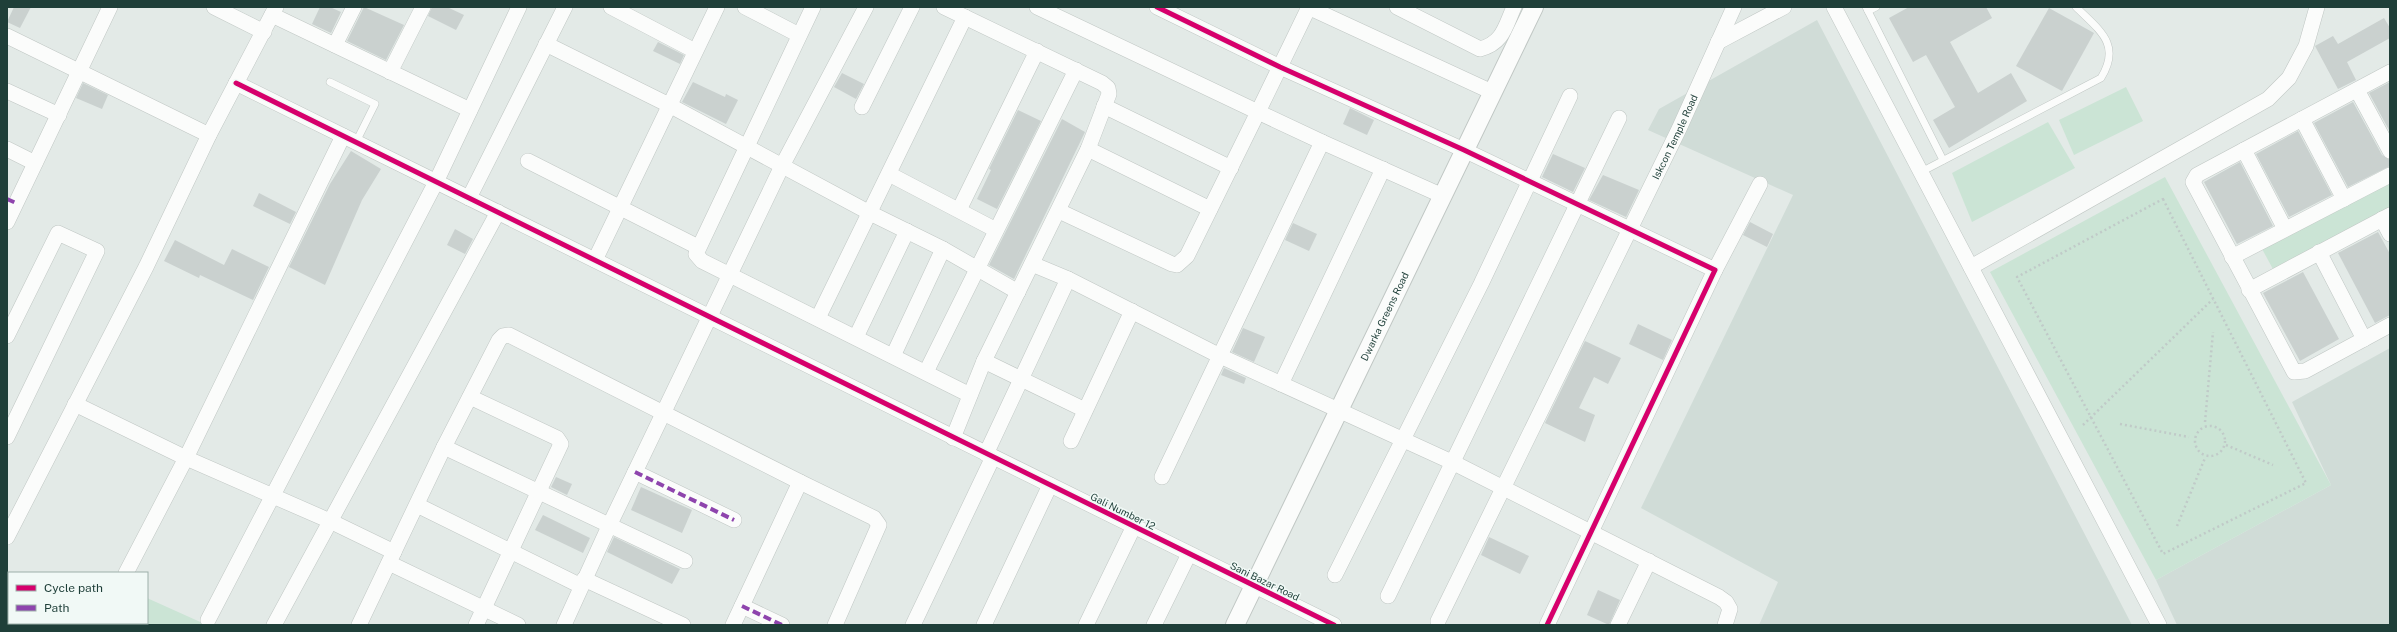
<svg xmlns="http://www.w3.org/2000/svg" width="2397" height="632" viewBox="0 0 2397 632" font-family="'Public Sans',sans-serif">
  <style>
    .built { fill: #d0dcd7 }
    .green { fill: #cbe4d5 }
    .building { fill: #cad1cf }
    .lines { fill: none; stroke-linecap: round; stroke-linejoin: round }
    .service-casing { stroke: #c0c7c4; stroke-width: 8 }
    .minor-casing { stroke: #c0c7c4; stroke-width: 16 }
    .tertiary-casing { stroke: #c0c7c4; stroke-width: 20 }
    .path { stroke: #c0cac8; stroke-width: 2.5; stroke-dasharray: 2 3; stroke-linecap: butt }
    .service { stroke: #fbfcfb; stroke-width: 7 }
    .minor { stroke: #fbfcfb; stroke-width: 15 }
    .tertiary { stroke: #fbfcfb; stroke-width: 18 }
    .quiet { stroke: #8e44ad; stroke-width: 4; stroke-dasharray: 8 4; stroke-linecap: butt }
    .cycleway-casing { stroke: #f1f9f6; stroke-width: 8 }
    .cycleway { stroke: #d6006c; stroke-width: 5 }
    .labels { text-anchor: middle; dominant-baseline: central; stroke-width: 3; stroke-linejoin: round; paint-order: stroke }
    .street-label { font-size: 10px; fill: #1f3f39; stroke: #f1f9f6 }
  </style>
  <rect width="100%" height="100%" fill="#e3eae7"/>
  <g class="built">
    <path d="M1817,20L2132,625H1759L1778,582L1641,508L1793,195L1648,130L1659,109Z"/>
    <path d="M2390,348V625H2177L2156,580L2331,485L2292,402Z"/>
  </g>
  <g class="green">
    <path d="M2126,87L2143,121L2074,155L2059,120Z"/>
    <path d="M2048,122L2075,168L1972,222L1952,173Z"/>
    <path d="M2165,177L2331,485L2156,580L1990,272Z"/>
    <path d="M2390,180V210L2274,271L2261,247Z"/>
    <path d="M9,577V623H147V598L207,625H7V578Z"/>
  </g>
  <g class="building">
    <path d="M14,7H31L20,28L7,22Z"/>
    <path d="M320,7H330L341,12L331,33L312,24Z"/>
    <path d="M364,7L404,25L386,60L347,41Z"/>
    <path d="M432,7H447L464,15L456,30L428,16Z"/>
    <path d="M1909,7H1986L1992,18L1950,42L1978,93L2011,73L2027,101L1949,148L1933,120L1955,107L1926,55L1913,62L1889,18Z"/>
    <path d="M2049,8L2094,33L2062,91L2016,66Z"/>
    <path d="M2384,18L2390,28V38L2347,62L2356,80L2338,89L2315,46L2333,36L2338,44Z"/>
    <path d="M658,42L684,55L680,64L653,51Z"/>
    <path d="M842,73L864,84L856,99L834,87Z"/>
    <path d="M693,82L725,97L726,94L738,100L726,124L682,102Z"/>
    <path d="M2390,82V132L2369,93Z"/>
    <path d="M83,83L108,95L102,109L76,98Z"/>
    <path d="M2353,102L2382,155L2390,160V166L2348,187L2314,123Z"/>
    <path d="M1350,108L1374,120L1367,135L1343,124Z"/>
    <path d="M1018,110L1041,121L997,209L977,199L991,170L989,169Z"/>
    <path d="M1062,119L1085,132L1014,279L989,265Z"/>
    <path d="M2298,131L2332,195L2289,217L2256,154Z"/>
    <path d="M351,151L381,169L362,200L325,285L289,267L330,184Z"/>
    <path d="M1553,154L1585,168L1573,192L1542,177Z"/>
    <path d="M2240,162L2273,226L2237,244L2204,182Z"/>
    <path d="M1603,175L1639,190L1626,217L1589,200Z"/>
    <path d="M259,193L296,212L290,224L253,206Z"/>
    <path d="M1750,222L1773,234L1767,247L1743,235Z"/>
    <path d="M1293,223L1317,234L1309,251L1285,240Z"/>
    <path d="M455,229L473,239L465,254L447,245Z"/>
    <path d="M2378,232L2390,254V315L2375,323L2338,253Z"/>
    <path d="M175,240L224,265L232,249L269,267L253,300L200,275L199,278L164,261Z"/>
    <path d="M2303,272L2339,339L2300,361L2263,293Z"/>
    <path d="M1638,324L1672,340L1663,360L1629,344Z"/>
    <path d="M1243,328L1265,337L1254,362L1232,352Z"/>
    <path d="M1585,341L1621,358L1608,384L1594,377L1579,408L1595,415L1585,442L1545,423Z"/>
    <path d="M1224,368L1246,378L1244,384L1221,375Z"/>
    <path d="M556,477L572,484L567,495L551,487Z"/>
    <path d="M641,487L692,510L682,533L631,510Z"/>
    <path d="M543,515L590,538L583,553L535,530Z"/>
    <path d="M614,537L680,569L672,584L607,552Z"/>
    <path d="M1489,537L1529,556L1520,574L1481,555Z"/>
    <path d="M1598,590L1620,600L1609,625L1587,615Z"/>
  </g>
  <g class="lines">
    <g class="service-casing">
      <g id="service">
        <path d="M1866,7L1943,160"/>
        <path d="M1868,11L1876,7"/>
        <path d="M330,82L375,104L356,142"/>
        <path d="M1921,172L2101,78C2122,44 2099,30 2076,7"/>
      </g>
    </g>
    <g class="minor-casing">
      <g id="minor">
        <path d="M214,7L264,32"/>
        <path d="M611,7L695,51"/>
        <path d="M745,7L799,35"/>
        <path d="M813,7L696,254L702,261L970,395"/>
        <path d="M944,7L1102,83L1108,88L1109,94L1088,149L984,361L953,438"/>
        <path d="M1037,7L1258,112L1187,256L1177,265L1172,264L1059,211"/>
        <path d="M1157,7L1280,67L1464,150L1715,270L1547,625"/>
        <path d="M1308,7L1492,92"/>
        <path d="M1397,7L1480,49C1503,43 1505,27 1514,7"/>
        <path d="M1834,7L2159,625"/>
        <path d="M272,15L470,110"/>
        <path d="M7,36L209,135"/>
        <path d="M1718,42L1784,7"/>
        <path d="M546,44L669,105L870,213L943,249L1018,292"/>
        <path d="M335,45L354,7"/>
        <path d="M390,72L423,7"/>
        <path d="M2390,72L2197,175L2193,182L2294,372L2305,371L2390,325"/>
        <path d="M236,83L1334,625"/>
        <path d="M2357,90L2390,151"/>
        <path d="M7,91L59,115"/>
        <path d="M1104,106L1231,168"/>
        <path d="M862,107L912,7"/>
        <path d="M2302,119L2344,199"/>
        <path d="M1322,142L1443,196"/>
        <path d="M7,149L35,163"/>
        <path d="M1088,149L1210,209"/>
        <path d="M2244,150L2285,229"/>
        <path d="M528,161L698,247"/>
        <path d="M889,174L996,230"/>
        <path d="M469,198L565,7"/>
        <path d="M959,210L1037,51"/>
        <path d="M2382,219L2390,234"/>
        <path d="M7,222L110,7"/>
        <path d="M2319,252L2364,339"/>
        <path d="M2232,257L2390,175"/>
        <path d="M595,260L717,7"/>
        <path d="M1032,264L1068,279L1220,356L1454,463L1719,597L1726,602L1730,609L1725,625"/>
        <path d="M1971,267L2268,99L2289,78L2306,46L2317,7"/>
        <path d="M1715,270L1760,184"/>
        <path d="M2249,290L2390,215"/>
        <path d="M818,318L965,17"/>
        <path d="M7,336L58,233L97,251L7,437"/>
        <path d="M856,337L907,231"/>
        <path d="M893,356L943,249"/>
        <path d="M984,361L1085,410"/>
        <path d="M926,372L1076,70"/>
        <path d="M1281,384L1383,169"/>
        <path d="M470,397L557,438L561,444L476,625"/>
        <path d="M75,404L186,458L330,521L394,552"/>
        <path d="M1071,441L1132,311"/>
        <path d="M444,447L685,561"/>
        <path d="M986,454L1068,279"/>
        <path d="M635,472L734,520"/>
        <path d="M1162,477L1322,142L1258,112L1309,7"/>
        <path d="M800,482L874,518L879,525L835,625"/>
        <path d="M417,505L581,586"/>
        <path d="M7,537L146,267L209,135L276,7"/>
        <path d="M389,563L518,625"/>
        <path d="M126,573L186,458L343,136"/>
        <path d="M1335,575L1481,284L1570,96"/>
        <path d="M584,579L683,625"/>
        <path d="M1388,596L1619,118"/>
        <path d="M742,606L782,625"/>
        <path d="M208,620L436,182L519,7"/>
        <path id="s1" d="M1438,621L1679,129L1734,7"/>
        <path d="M274,625L498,212"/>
        <path d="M359,625L444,447L499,340L503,336L509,335L800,482L733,625"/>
        <path d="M564,625L610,524L782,166L866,7"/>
        <path d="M913,625L993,457"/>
        <path d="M984,625L1050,485"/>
        <path d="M1086,625L1134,526"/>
        <path d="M1154,625L1189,554"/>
        <path d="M1618,625L1649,561"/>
      </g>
    </g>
    <g class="tertiary-casing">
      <g id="tertiary">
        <path id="s2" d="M1235,625L1534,7"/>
      </g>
    </g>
    <g class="path">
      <path d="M2163,199L2306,483L2163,554L2017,277Z"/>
      <path d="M2205,422L2213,332"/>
      <path d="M2120,424L2189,437"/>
      <path d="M2083,425L2213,299"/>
      <circle cx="2210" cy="441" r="15"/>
      <path d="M2226,445L2273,465"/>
      <path d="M2177,526L2205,458"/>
    </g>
    <use href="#service" class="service"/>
    <use href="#minor" class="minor"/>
    <use href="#tertiary" class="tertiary"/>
    <g class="quiet">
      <path d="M7,199L16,203"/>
      <path d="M635,472L734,520"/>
      <path d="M742,606L782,625"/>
    </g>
    <g class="cycleway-casing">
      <g id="cycleway">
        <path d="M1157,7L1280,67L1464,150L1715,270L1547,625"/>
        <path d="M236,83L1334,625"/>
      </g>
    </g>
    <use href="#cycleway" class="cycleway"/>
  </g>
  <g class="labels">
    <g class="street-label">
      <text stroke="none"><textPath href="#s1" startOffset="539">Iskcon Temple Road</textPath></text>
      <text stroke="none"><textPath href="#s2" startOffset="343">Dwarka Greens Road</textPath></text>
      <text transform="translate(1123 511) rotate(26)">Gali Number 12</text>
      <text transform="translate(1265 581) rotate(26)">Sani Bazar Road</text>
    </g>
  </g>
  <rect width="2397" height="632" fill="none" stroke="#1f3f39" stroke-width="16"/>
  <rect x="8" y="572" width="140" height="52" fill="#f1f9f6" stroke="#9dafaa"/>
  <rect x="16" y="585" width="20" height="6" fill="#d6006c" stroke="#9dafaa"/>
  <text x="44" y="592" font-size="12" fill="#1f3f39">Cycle path</text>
  <rect x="16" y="605" width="20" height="6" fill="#8e44ad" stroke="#9dafaa"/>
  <text x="44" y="612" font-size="12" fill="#1f3f39">Path</text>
</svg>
